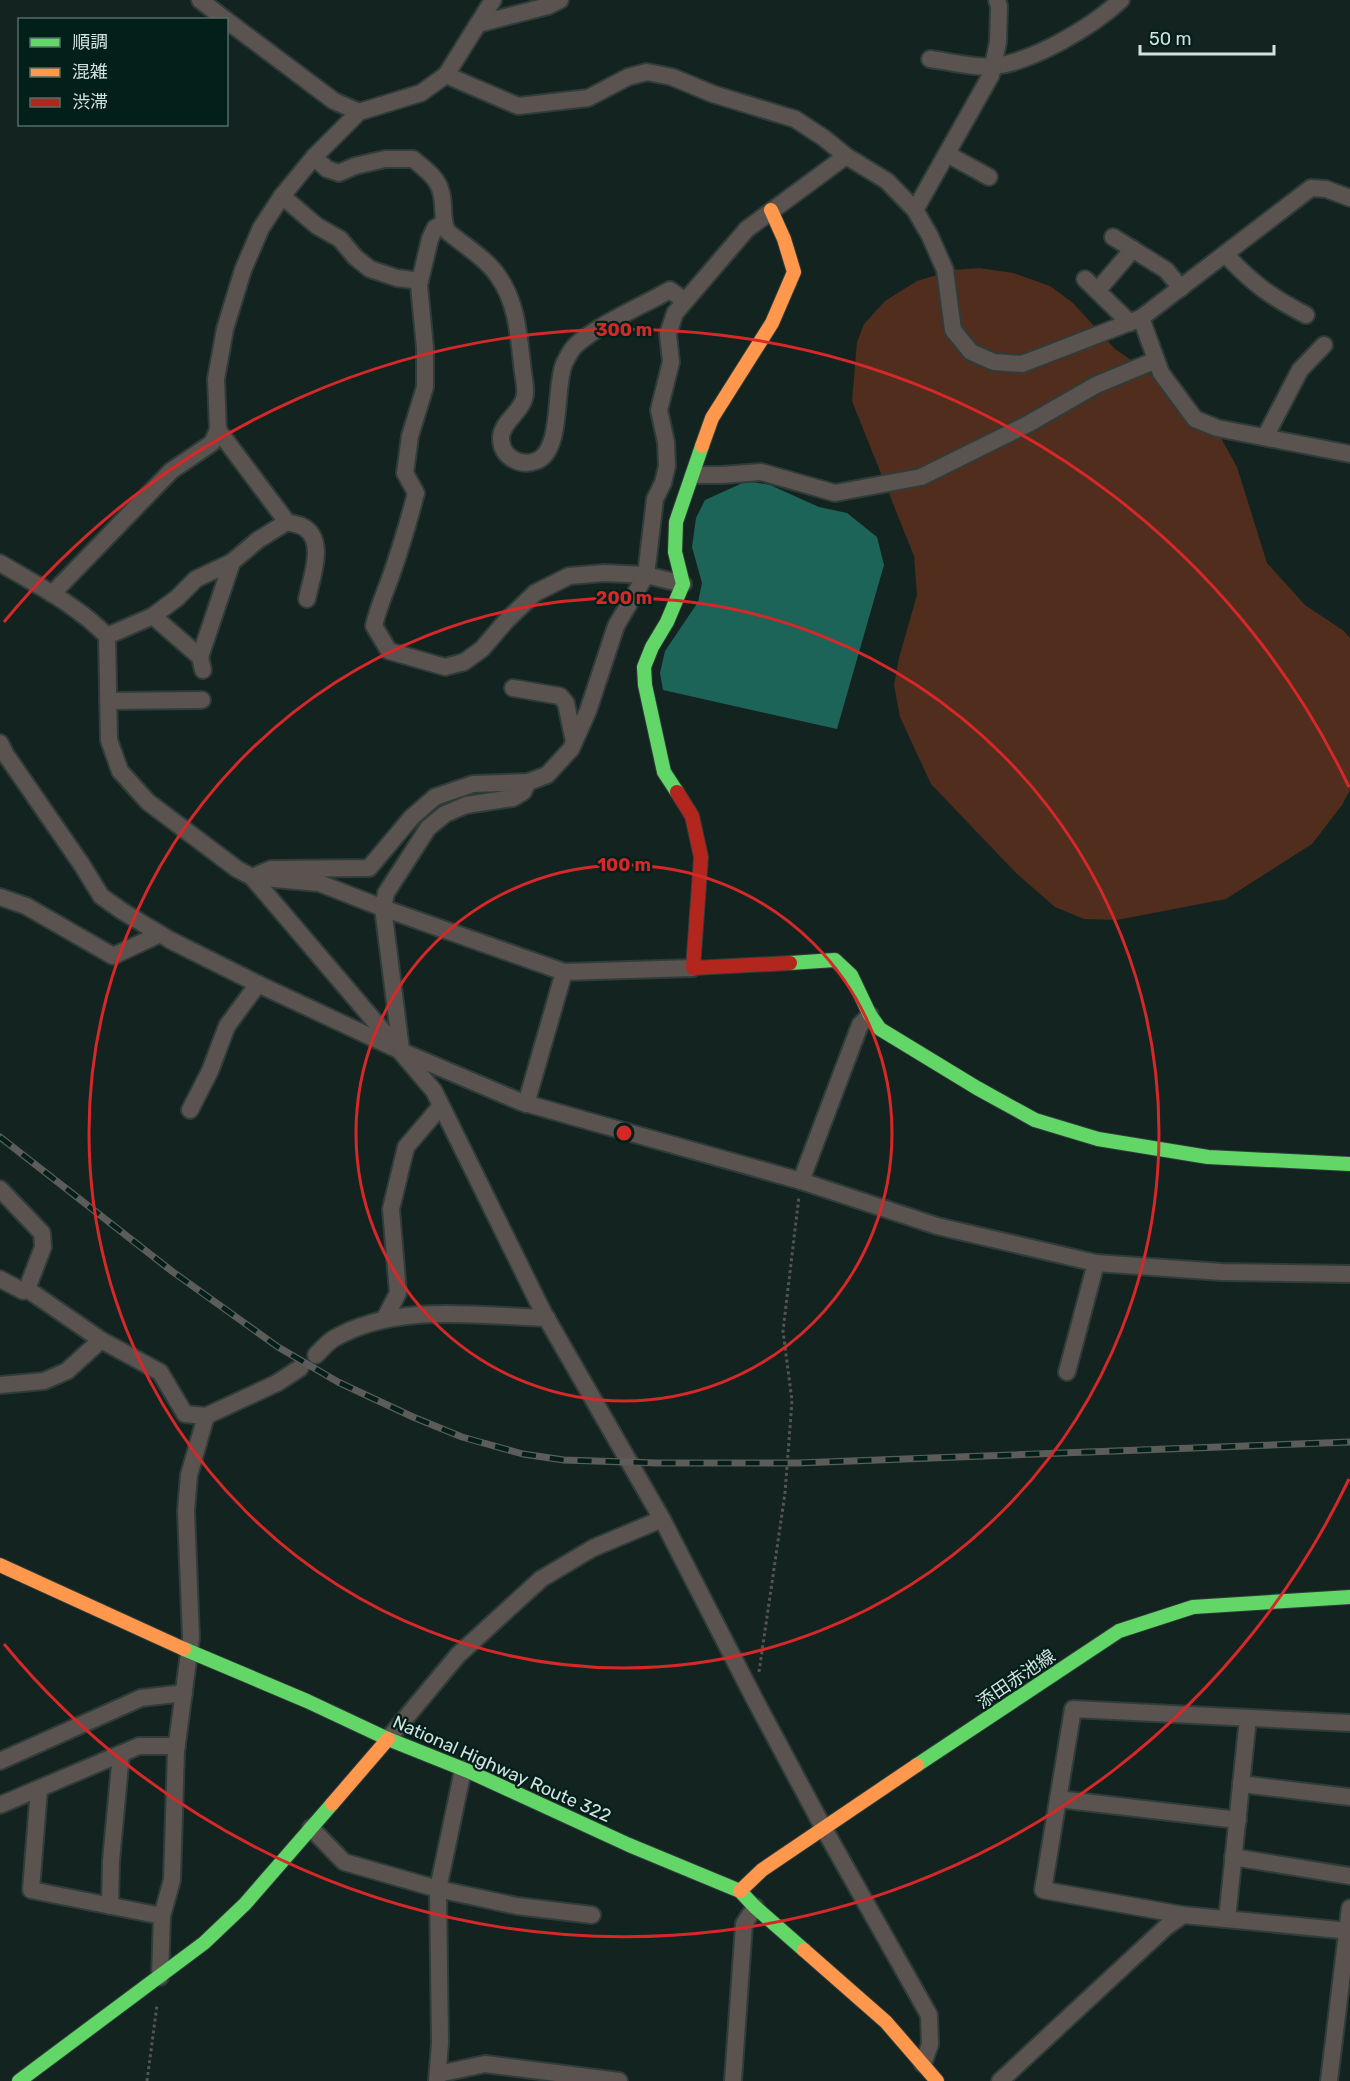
<svg xmlns="http://www.w3.org/2000/svg" width="1350" height="2081" viewBox="0 0 1350 2081" font-family="Rubik,'Noto Sans JP',sans-serif">
  <style>
    .green { fill: #512d1d }
    .water { fill: #1d6458 }
    .lines { fill: none; stroke-linecap: round; stroke-linejoin: round }
    .street-casing { stroke: #2f3c3a; stroke-width: 20 }
    .fast-casing { stroke: #2f3c3a; stroke-width: 16 }
    .slow-casing { stroke: #2f3c3a; stroke-width: 16 }
    .jam-casing { stroke: #2f3c3a; stroke-width: 16 }
    .path { stroke: #545552; stroke-width: 3; stroke-dasharray: 3 3; stroke-linecap: butt }
    .street { stroke: #5a534f; stroke-width: 16 }
    .fast { stroke: #63d668; stroke-width: 14 }
    .slow { stroke: #ff974d; stroke-width: 14 }
    .jam { stroke: #b3261e; stroke-width: 14 }
    .rail-casing { stroke: #5c5d5a; stroke-width: 7 }
    .rail { stroke: #031f1a; stroke-width: 4.5; stroke-dasharray: 14; stroke-linecap: butt }
    .ring { fill: none; stroke: #d62828; stroke-width: 3 }
    .labels { text-anchor: middle; dominant-baseline: central; stroke-width: 4.5; stroke-linejoin: round; paint-order: stroke }
    .street-label { font-size: 18px; fill: #d2e2de; stroke: #031f1a }
    .centre { fill: #d62828; stroke: #031f1a; stroke-width: 3 }
    .ring-label { font-size: 18px; text-anchor: middle; font-weight: bold; fill: #d62828; stroke: #031f1a; stroke-width: 4.5; stroke-linejoin: round; paint-order: stroke }
  </style>
  <rect width="100%" height="100%" fill="#132320"/>
  <path class="green" d="M979,268L1013,273L1050,286L1073,303L1115,349L1190,401L1217,431L1237,467L1267,563L1305,605L1344,631L1350,638V790L1342,805L1312,844L1226,899L1117,920L1084,919L1055,907L1017,874L931,784L900,717L894,685L899,658L917,595L914,556L852,401L857,342L864,324L885,301L917,281L953,270Z"/>
  <path class="water" d="M747,481L770,485L819,507L847,513L877,537L884,565L837,729L663,690L660,673L665,651L698,602L702,583L692,547L696,518L705,500Z"/>
  <g class="lines">
    <g class="street-casing">
      <g id="street">
        <path d="M200,0L226,20"/>
        <path d="M226,20L334,101L359,112"/>
        <path d="M478,24L548,6L560,0"/>
        <path d="M930,59C947,61 979,69 995,66C1034,61 1092,27 1121,0"/>
        <path d="M446,75L518,106L588,98L628,77L647,72L672,77L713,94L795,119L824,138L846,156L887,181L915,210L930,236L945,270L953,330L971,352L994,362L1022,364L1141,318L1311,188L1326,189L1350,198"/>
        <path d="M947,154L989,177"/>
        <path d="M314,157L327,169L339,173L355,166L385,159H413C424,168 438,178 441,192C445,205 441,218 447,231C463,245 486,258 498,276C518,304 519,340 523,372C524,381 527,391 524,399C520,413 501,423 501,438C501,457 520,467 536,461C563,451 554,389 564,364C567,358 571,349 576,345C599,324 642,306 670,290L685,301"/>
        <path d="M282,196L317,226L340,239L355,257L370,269L397,278L420,281"/>
        <path d="M915,210L991,75L998,42L999,6L997,0"/>
        <path d="M443,224L435,228L430,239L419,285L425,348V387L410,436L405,473L416,493C409,520 401,547 392,573C386,591 378,607 374,626L389,651L445,667L464,662L482,649L506,621L535,593L569,576L604,573L646,575L683,584"/>
        <path d="M1113,237L1166,270L1181,288"/>
        <path d="M1225,254C1252,283 1271,297 1306,315"/>
        <path d="M1085,279L1130,323"/>
        <path d="M1097,291L1133,249"/>
        <path d="M1141,318L1161,373L1195,419L1217,428L1350,454"/>
        <path d="M218,430L287,522C293,524 300,524 305,528C326,542 311,579 307,599"/>
        <path d="M1265,437L1300,370L1324,345"/>
        <path d="M694,475H722L761,472L835,493L921,477L1028,424L1096,385L1156,360"/>
        <path d="M0,563C37,585 77,605 107,636L109,740L120,771L148,802L237,869L252,877L319,883L383,908L386,893L428,828L445,814L466,805L513,798L523,792L528,782"/>
        <path d="M52,594L171,471L212,443L218,430L216,379L225,329L243,270L261,228L282,196L314,157L359,112L421,93L446,75L493,0"/>
        <path d="M153,616L177,598L196,579L232,562"/>
        <path d="M107,636L153,616L200,657L203,670"/>
        <path d="M200,657L232,562L258,540L287,522"/>
        <path d="M513,688L560,696L566,703L574,742"/>
        <path d="M108,701L202,700"/>
        <path d="M0,743L6,755L82,865L101,896L122,911L170,940L258,984L401,1051L521,1102L801,1181L937,1226L1096,1263L1222,1272L1350,1274"/>
        <path d="M252,877L434,1091L543,1312L662,1519L755,1700L823,1827L929,2015L930,2044L923,2064"/>
        <path d="M252,877L271,869L369,868L412,817L435,797L473,784L528,782L547,775L571,749L588,711L616,626L646,575L655,499L663,483L667,466L666,442L659,410L671,362L668,334L675,313L747,229L846,156"/>
        <path d="M0,897L26,906L113,956L160,934"/>
        <path d="M401,1050L383,908L564,972L693,968"/>
        <path d="M526,1104L564,972"/>
        <path d="M190,1110L210,1071L227,1026L258,984"/>
        <path d="M801,1181L860,1025L870,1015"/>
        <path d="M0,1189L42,1233L43,1247L27,1289"/>
        <path d="M0,1279L23,1291L27,1289L101,1340L160,1372L185,1414L206,1416L189,1475L186,1511L191,1638L176,1751L172,1880L162,1916L160,1977"/>
        <path d="M385,1318L398,1293L391,1209L406,1147L441,1106"/>
        <path d="M316,1355C321,1350 327,1343 333,1339C396,1302 477,1316 547,1318"/>
        <path d="M1067,1372L1096,1263"/>
        <path d="M0,1385L44,1381L67,1371L101,1340"/>
        <path d="M206,1416L277,1383L300,1368"/>
        <path d="M388,1739L458,1655L541,1579L593,1548L662,1519"/>
        <path d="M0,1761L141,1698L184,1693"/>
        <path d="M1241,1784L1350,1797"/>
        <path d="M39,1789L31,1890L162,1916"/>
        <path d="M1058,1799L1238,1820"/>
        <path d="M0,1805L139,1746H177"/>
        <path d="M311,1828L344,1862L438,1889L517,1906L592,1915"/>
        <path d="M1233,1857L1350,1876"/>
        <path d="M110,1906L111,1861L121,1754"/>
        <path d="M1183,1915L1043,1890L1073,1709L1350,1723"/>
        <path d="M1227,1919L1248,1718"/>
        <path d="M438,2074L485,2064L619,2081"/>
        <path d="M437,2081L440,2043L438,1889L463,1770"/>
        <path d="M733,2081L744,1924L755,1907"/>
        <path d="M1000,2081L1166,1927L1183,1915L1350,1931"/>
        <path d="M1329,2081L1350,1908"/>
      </g>
    </g>
    <g class="fast-casing">
      <g id="fast">
        <path d="M677,792L664,772L645,685L644,667L652,647L667,622L683,584L675,552L676,522L702,446"/>
        <path d="M790,963L835,960L851,975L870,1015L880,1029L977,1088L1035,1120L1098,1139L1208,1157L1350,1164"/>
        <path d="M184,1649L307,1701L388,1739L468,1771L629,1845L740,1891L755,1907L804,1950"/>
        <path d="M917,1765L1119,1631L1193,1607L1350,1597"/>
        <path d="M19,2081L204,1943L245,1904L332,1804"/>
      </g>
    </g>
    <g class="slow-casing">
      <g id="slow">
        <path d="M702,446L712,418L772,323L794,272L784,239L771,210"/>
        <path d="M0,1565L184,1649"/>
        <path d="M332,1804L388,1739"/>
        <path d="M740,1891L762,1870L917,1765"/>
        <path d="M804,1950L886,2022L937,2081"/>
      </g>
    </g>
    <g class="jam-casing">
      <path id="jam" d="M677,792L692,816L701,857L693,968L790,963"/>
    </g>
    <g class="path">
      <path d="M759,1672L785,1493L792,1401L783,1331L799,1196"/>
      <path d="M147,2081L157,2005"/>
    </g>
    <use href="#street" class="street"/>
    <use href="#fast" class="fast"/>
    <use href="#slow" class="slow"/>
    <use href="#jam" class="jam"/>
    <g class="rail-casing">
      <path id="rail" d="M0,1137L173,1272L278,1347L338,1382L413,1417L462,1437L523,1454L564,1460L657,1463H798L1350,1442"/>
    </g>
    <use href="#rail" class="rail"/>
  </g>
  <g class="ring">
    <circle cx="624" cy="1133" r="268"/>
    <circle cx="624" cy="1133" r="535"/>
    <path d="M1349 1479A803 803 0 0 1 4 1644M4 622A803 803 0 0 1 1349 787"/>
  </g>
  <g class="labels">
    <g class="street-label">
      <text transform="translate(1016 1679) rotate(-34)">添田赤池線</text>
      <text transform="translate(502 1769) rotate(24)">National Highway Route 322</text>
    </g>
  </g>
  <circle cx="624" cy="1133" r="9" class="centre"/>
  <g class="ring-label">
    <text x="624" y="336">300 m</text>
    <text x="624" y="604">200 m</text>
    <text x="624" y="871">100 m</text>
  </g>
  <rect x="18" y="18" width="210" height="108" fill="#031f1a" stroke="#566d68" stroke-width="1.5"/>
  <rect x="30" y="38" width="30" height="9" fill="#63d668" stroke="#566d68" stroke-width="1.5"/>
  <text x="72" y="48" font-size="18" fill="#d2e2de">順調</text>
  <rect x="30" y="68" width="30" height="9" fill="#ff974d" stroke="#566d68" stroke-width="1.5"/>
  <text x="72" y="78" font-size="18" fill="#d2e2de">混雑</text>
  <rect x="30" y="98" width="30" height="9" fill="#b3261e" stroke="#566d68" stroke-width="1.5"/>
  <text x="72" y="108" font-size="18" fill="#d2e2de">渋滞</text>
  <path d="M1140 45v9h134v-9" fill="none" stroke="#d2e2de" stroke-width="3"/>
  <text x="1149" y="45" font-size="18" fill="#d2e2de" stroke="#031f1a" stroke-width="4.5" paint-order="stroke">50 m</text>
</svg>
